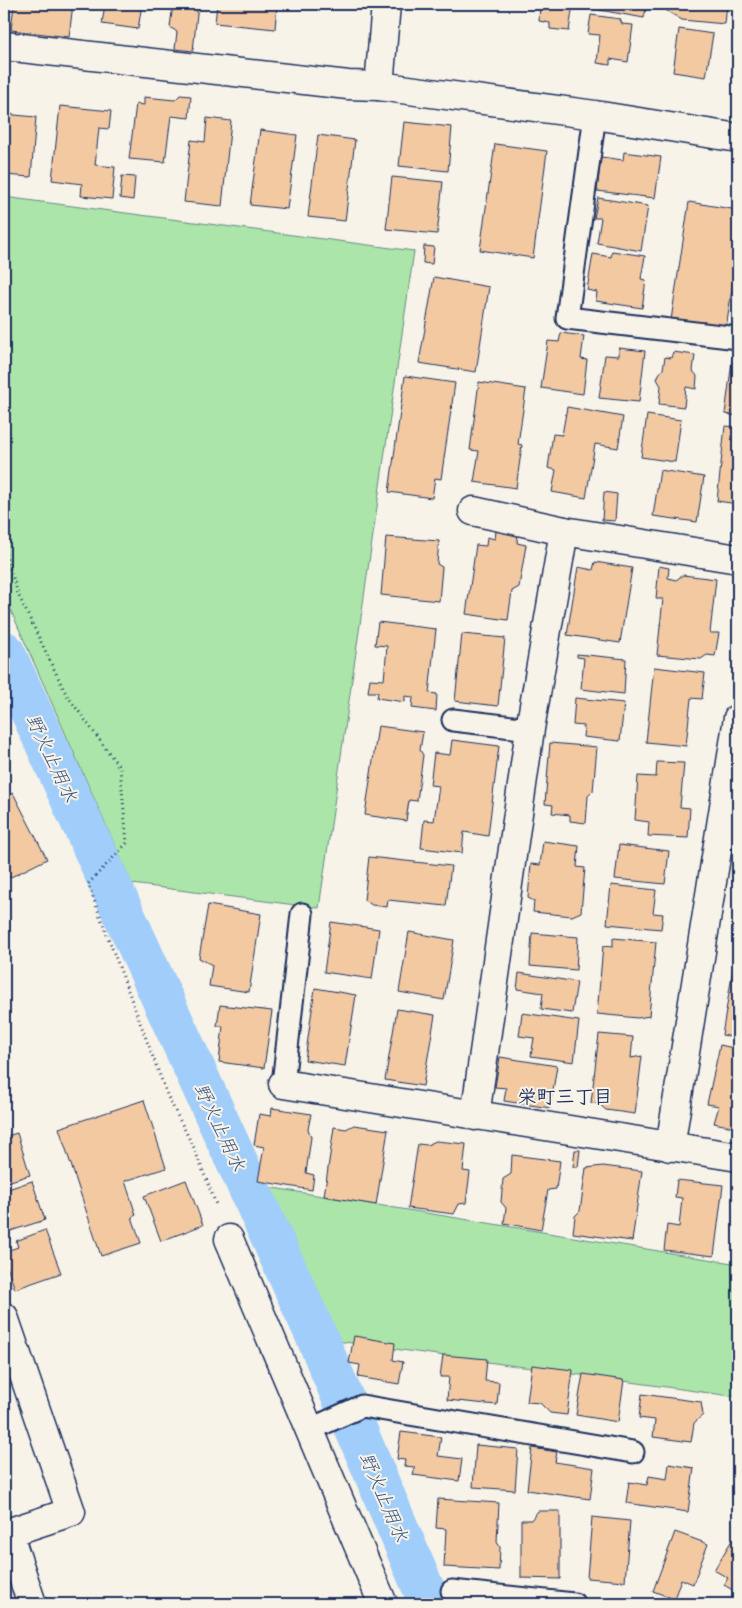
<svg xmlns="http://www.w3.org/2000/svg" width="742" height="1608" viewBox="0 0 742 1608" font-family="Itim,'Klee One',sans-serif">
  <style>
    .green { fill: #ace5a9; stroke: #648a84 }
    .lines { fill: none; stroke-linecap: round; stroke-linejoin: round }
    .canal { stroke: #a0cdfa; stroke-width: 42 }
    .building { fill: #f3c9a2; stroke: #1b2f5e }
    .lane-casing { stroke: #1b2f5e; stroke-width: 25 }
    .street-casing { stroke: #1b2f5e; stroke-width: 31 }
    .secondary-casing { stroke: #1b2f5e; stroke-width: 31 }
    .path { stroke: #1b2f5e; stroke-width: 3; stroke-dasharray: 1 4; stroke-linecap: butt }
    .lane { stroke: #f7f3e8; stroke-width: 21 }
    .street { stroke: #f7f3e8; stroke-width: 28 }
    .secondary { stroke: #f7f3e8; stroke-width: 28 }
    .labels { text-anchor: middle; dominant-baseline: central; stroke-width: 4; stroke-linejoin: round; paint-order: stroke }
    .water-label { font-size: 19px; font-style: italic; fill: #3c5685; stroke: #f7f3e8 }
    .neighbourhood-label { font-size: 19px; font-weight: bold; fill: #1b2f5e; stroke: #f7f3e8 }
  </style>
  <rect width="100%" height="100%" fill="#f7f3e8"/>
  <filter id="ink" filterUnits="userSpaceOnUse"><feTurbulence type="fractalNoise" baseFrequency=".02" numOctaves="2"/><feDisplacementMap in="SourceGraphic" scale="10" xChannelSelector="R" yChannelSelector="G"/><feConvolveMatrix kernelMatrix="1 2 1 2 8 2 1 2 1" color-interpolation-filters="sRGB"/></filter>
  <g filter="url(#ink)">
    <g class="green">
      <path d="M4,197L414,251L319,908L132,884L4,595Z"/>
      <path d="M255,1185L738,1264V1397L330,1340Z"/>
    </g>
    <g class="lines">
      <path class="canal" d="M4,652L316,1335L430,1604"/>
    </g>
    <g class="building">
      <path d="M14,4H73L69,37L11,30Z"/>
      <path d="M105,4H142L138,29L102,24Z"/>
      <path d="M173,4H198L193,51L175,49L177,32L170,27Z"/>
      <path d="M217,4H277L275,29L215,23Z"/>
      <path d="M540,4H573L569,31L550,29V23L539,21Z"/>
      <path d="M583,4H647L644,18L583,7Z"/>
      <path d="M668,4H727L725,24L682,20L667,11Z"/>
      <path d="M591,15L620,19L622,24L633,25L628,62L610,59V65L597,63L600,35L588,34Z"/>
      <path d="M679,29L713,34L706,77L673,72Z"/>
      <path d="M180,95L191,96L189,118L171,116L165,162L129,159L136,104L144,105V97L175,100Z"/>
      <path d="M60,106L111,111L109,129L99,128L95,165L115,167L112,199L81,196L82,184L52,180Z"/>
      <path d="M4,114L36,117L31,177L4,175Z"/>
      <path d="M207,118L231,121L222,206L184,202L191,140L205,142Z"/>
      <path d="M404,122L452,127L448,171L399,166Z"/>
      <path d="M260,130L297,135L287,209L250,205Z"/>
      <path d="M318,135L355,140L345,221L308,217Z"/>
      <path d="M495,144L547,151L533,258L480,250Z"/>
      <path d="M624,152L661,157L655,198L597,191L601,157L623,160Z"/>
      <path d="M122,176L135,177L133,200L120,198Z"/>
      <path d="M392,177L443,182L437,234L386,229Z"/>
      <path d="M598,198L648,206L641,251L597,243L601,218H594Z"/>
      <path d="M689,202L738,210V248L726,329L671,320Z"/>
      <path d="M424,246L434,247L432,264L423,263Z"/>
      <path d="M612,251L645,256L641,279L646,280L642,308L596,301L597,292L587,290L593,254L611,257Z"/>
      <path d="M434,277L489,287L476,372L419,363Z"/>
      <path d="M561,333L584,336L581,359L587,360L583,394L541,388L548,341L559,342Z"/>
      <path d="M619,348L645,351L639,402L599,398L605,355L619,356Z"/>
      <path d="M673,352L695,355L693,371L697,376L696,389L686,387L684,407L659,404L661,386L657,379L659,374L663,369L665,357L671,358Z"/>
      <path d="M733,354L738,355V416L725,414Z"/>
      <path d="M405,376L455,383L441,479L435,478L432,498L389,492Z"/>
      <path d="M479,382L526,389L518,444L522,445L516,488L474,482L479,451L470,450Z"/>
      <path d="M567,407L623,417L618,448L595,444L586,498L552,492L556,470L548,468L553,434L562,435Z"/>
      <path d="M647,415L681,420L675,462L641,457Z"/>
      <path d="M725,426L738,427V504L717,501Z"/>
      <path d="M660,470L704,477L697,522L653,516Z"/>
      <path d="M604,492L617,494L615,521L602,520Z"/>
      <path d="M496,531L518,534L517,543L526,545L519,587L512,591L508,620L466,614L476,545L486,546L487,537L495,539Z"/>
      <path d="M386,537L439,541L437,564L442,567L439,601L381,595Z"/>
      <path d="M595,562L632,568L620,643L567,635L578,567L593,570Z"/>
      <path d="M659,566L669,568L668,578L676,580L683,575L716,579L710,633H719L715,656L707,655L701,659L657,655L663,599H656Z"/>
      <path d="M378,622L436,629L429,693L437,694L436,711L412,708L413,697L405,696V702L377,698L378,692H368L370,679L384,680L387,646L375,645Z"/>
      <path d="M462,634L505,638L498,706L455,701Z"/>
      <path d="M577,654L626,659L624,694L581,689L584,658L577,657Z"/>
      <path d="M654,667L705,673L702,699L691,698L686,746L646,742Z"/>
      <path d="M575,698L624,703L620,741L583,737L584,726L573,725Z"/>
      <path d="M378,726L423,732L420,750L423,755L417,801L409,800L406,821L365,815Z"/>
      <path d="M452,740L499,746L488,836L464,832L462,853L421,848L424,820L434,821L439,786L430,785L434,753L450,755Z"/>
      <path d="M550,743L597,747L593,791L588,796L586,823L570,821V815L552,813L553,805L545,804Z"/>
      <path d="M657,762L684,763L680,807L690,808L688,838L648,836L649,822L635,820L638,776L656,777Z"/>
      <path d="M13,793L47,859L7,879L4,874V797Z"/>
      <path d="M543,841L579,846L577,867L585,868L581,912L572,916L533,912L534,901L528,898L531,864L540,865Z"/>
      <path d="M619,845L669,851L665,884L615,879Z"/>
      <path d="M369,857L451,866L446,906L388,900L387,907L372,905L364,900Z"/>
      <path d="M611,885L656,890L653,913L663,914L661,929L607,924Z"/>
      <path d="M208,905L261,914L249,992L209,986L212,965L199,958Z"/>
      <path d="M331,922L379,929L372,979L324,972Z"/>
      <path d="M409,932L454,940L444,1000L399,992Z"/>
      <path d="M532,933L578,937L576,970L530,966Z"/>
      <path d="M613,938L656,942L649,1016L638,1018L597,1014L603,946L613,947Z"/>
      <path d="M736,951H738V1038L722,1035Z"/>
      <path d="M519,973L577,982L572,1013L541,1009L543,993L517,989Z"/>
      <path d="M315,988L356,995L345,1066L305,1060Z"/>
      <path d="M220,1005L272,1011L264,1068L219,1062L223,1026H217Z"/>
      <path d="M397,1009L435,1015L423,1086L385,1080Z"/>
      <path d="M522,1013L579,1021L574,1062L531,1056L534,1038L519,1036Z"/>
      <path d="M599,1034L633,1037L631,1058L642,1056L635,1114L606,1110L599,1104L591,1103Z"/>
      <path d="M720,1045L738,1049V1128L714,1123L719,1106L707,1104Z"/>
      <path d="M500,1057L557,1066L550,1108L504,1101L506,1088L495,1087Z"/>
      <path d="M144,1100L166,1168L125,1181L136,1215L132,1217L141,1243L101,1256L59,1128Z"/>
      <path d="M272,1108L311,1114L308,1129L311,1137L306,1173L314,1175L312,1190L258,1181L264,1147L254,1145L259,1114L271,1116Z"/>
      <path d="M354,1125L388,1130L376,1205L324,1196L334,1127L346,1129Z"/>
      <path d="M17,1133L30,1175L4,1183V1137Z"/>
      <path d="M436,1141L466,1144L463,1171L470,1172L466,1203L459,1204L454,1214L408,1208L418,1144L427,1145Z"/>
      <path d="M575,1150H580L578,1167H573Z"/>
      <path d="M512,1155L560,1161L556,1189L548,1190L541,1230L504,1223L506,1208L501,1202L503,1179L511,1174Z"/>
      <path d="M603,1166L642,1171L632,1241L573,1233L575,1216L580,1211L586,1168Z"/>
      <path d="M186,1180L203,1225L161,1241L144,1196Z"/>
      <path d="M677,1180L723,1185L714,1256L664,1250L667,1225L679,1227L682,1198L675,1197Z"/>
      <path d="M32,1181L45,1220L4,1233V1196L9,1194L8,1189Z"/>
      <path d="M45,1230L61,1273L15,1289L4,1259V1252L18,1247L16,1241Z"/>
      <path d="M354,1336L395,1343L393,1360L403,1362L399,1384L358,1377L360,1365L349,1363Z"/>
      <path d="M443,1355L487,1359L485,1381L499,1382L497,1405L447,1400L449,1377H440Z"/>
      <path d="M532,1365L573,1370L567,1415L550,1413L540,1403L527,1402Z"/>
      <path d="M583,1374L624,1380L618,1422L576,1415Z"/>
      <path d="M642,1394L701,1402L703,1415L694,1423L691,1442L653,1437L655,1420L639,1418Z"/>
      <path d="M401,1432L441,1437L438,1456L462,1459L459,1481L413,1475L415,1467L404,1466L405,1460L397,1459Z"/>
      <path d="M476,1445L518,1449L515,1490L473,1487Z"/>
      <path d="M532,1448L557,1452L555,1462L594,1468L590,1499L527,1490Z"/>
      <path d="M669,1464L694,1468L688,1512L626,1503L629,1482L647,1485L649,1476L667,1479Z"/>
      <path d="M438,1499L499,1503L497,1542L500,1547L499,1570L444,1567L446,1529L436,1528Z"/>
      <path d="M538,1511H560V1579L521,1578V1520H531Z"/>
      <path d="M592,1517L630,1521L625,1581L587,1578Z"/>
      <path d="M675,1532L708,1544L693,1584L681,1579L674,1599L653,1591Z"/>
      <path d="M732,1540L738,1544V1593L724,1585L728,1578L714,1570Z"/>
    </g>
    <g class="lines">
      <g class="lane-casing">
        <g id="lane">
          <path d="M595,115L567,318L738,338"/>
          <path d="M453,720L530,729"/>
          <path d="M283,1084L302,914"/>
          <path d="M309,1430L362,1406L633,1452"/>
          <path d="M452,1591L574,1604"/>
        </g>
      </g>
      <g class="street-casing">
        <g id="street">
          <path d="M379,86L386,4"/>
          <path d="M473,511L564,531L738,559"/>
          <path d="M283,1084L738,1157"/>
          <path d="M475,1116L530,729L564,531"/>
          <path d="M670,1147L738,718"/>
          <path d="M229,1239L383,1604"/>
          <path d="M4,1317L71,1512L4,1534"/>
          <path d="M8,1532L32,1604"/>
        </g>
      </g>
      <g class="secondary-casing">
        <path id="secondary" d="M4,46L348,85L379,86L595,115L738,138"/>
      </g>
      <path class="path" d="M4,549L18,594L66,694L120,768L127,843L88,884L168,1097L194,1148L217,1207"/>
      <use href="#lane" class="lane"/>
      <use href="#street" class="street"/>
      <use href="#secondary" class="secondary"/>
    </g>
  </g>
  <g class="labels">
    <g class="water-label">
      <text transform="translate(52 758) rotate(65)">野火止用水</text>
      <text transform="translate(220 1127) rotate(65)">野火止用水</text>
      <text transform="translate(384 1497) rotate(67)">野火止用水</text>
    </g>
    <g class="neighbourhood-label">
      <text x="565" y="1096">栄町三丁目</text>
    </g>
  </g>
  <rect width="742" height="1608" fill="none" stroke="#f7f3e8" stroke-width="20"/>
  <rect x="10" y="10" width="722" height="1588" fill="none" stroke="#1b2f5e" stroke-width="2" filter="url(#ink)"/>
</svg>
